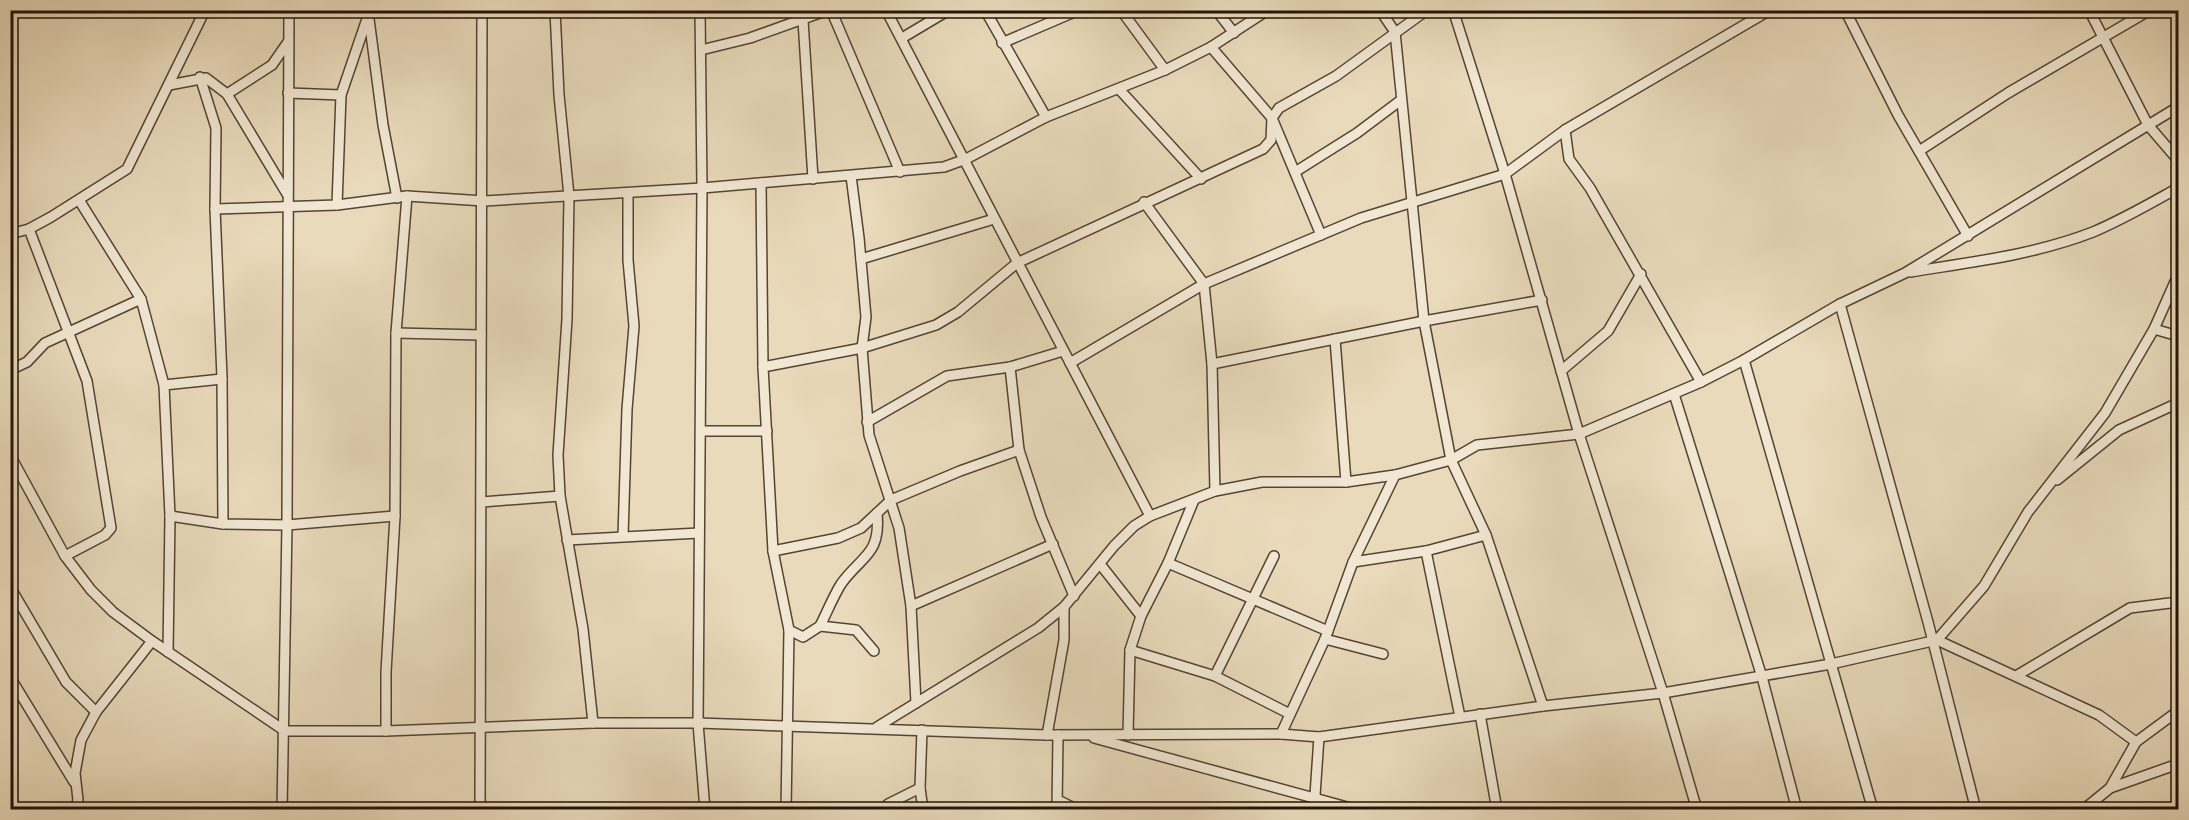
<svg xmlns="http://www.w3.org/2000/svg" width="2189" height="820" viewBox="0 0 2189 820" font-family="Vollkorn,serif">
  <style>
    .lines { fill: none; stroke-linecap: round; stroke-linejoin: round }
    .minor-casing { stroke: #544534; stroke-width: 12 }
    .minor { stroke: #f1e7d3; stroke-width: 9 }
  </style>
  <rect width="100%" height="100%" fill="#e9dabb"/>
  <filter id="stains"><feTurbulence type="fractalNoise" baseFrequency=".00333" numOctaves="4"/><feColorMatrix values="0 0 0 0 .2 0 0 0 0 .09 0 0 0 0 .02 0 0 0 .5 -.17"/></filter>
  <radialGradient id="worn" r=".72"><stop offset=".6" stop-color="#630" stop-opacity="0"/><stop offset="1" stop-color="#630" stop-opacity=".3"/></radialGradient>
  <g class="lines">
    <g class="minor-casing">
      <g id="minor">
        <path d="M555,10L559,95L569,196L567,319L558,455L560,496L583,629L593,723"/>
        <path d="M700,10L702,188L698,723L705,810"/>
        <path d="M831,10L900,172"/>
        <path d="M886,10L1150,516"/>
        <path d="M985,10L1046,117"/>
        <path d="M1121,10L1165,70"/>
        <path d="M1216,10L1234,33"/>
        <path d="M1380,10L1395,32L1424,321L1451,460L1486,535L1543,706"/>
        <path d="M1451,10L1455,16L1505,174L1579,434L1663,693L1697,810"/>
        <path d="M1845,10L1898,115L1968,236"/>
        <path d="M2089,10L2148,125L2178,160"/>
        <path d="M369,19L383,125L397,198"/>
        <path d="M803,20L813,179"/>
        <path d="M902,38L949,10"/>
        <path d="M1002,43L1079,10"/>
        <path d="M1211,47L1272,118L1321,235"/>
        <path d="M701,50L750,38L828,10"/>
        <path d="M200,77L216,128L215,209L222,377L223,524"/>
        <path d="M169,85L206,78L227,94L287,194"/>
        <path d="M1119,89L1201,179"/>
        <path d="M288,93L341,95"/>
        <path d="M227,94L272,65L288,42"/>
        <path d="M1565,130L1569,159L1590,188L1701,382"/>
        <path d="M1919,151L2008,93L2150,10"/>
        <path d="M1295,172L1357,133L1401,100"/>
        <path d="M851,176L859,238L866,317L862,348L869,435L899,528L911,606L916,703"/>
        <path d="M761,183L763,367L773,551L789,630L786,810"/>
        <path d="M79,200L141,299L164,385L170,516L168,652"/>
        <path d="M1144,202L1204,284L1212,364L1215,491"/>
        <path d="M337,205L341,95L370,10"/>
        <path d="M215,209L337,205L407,196L484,201L702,188L944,167L966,159L1046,117L1165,70L1211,47L1268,10"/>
        <path d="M29,229L87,381L111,528L105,535L65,556"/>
        <path d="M10,234L29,229L51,217L127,169L205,10"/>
        <path d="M861,259L994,219"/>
        <path d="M1910,272C1971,262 2034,255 2093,232C2122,220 2151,203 2178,188"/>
        <path d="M1840,304L1928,622L1976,810"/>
        <path d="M2154,329L2178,336"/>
        <path d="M396,333L481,335"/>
        <path d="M1335,339L1346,482"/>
        <path d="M1744,360L1873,810"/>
        <path d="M1070,363L1204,284L1361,218L1505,174L1565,130L1770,10"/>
        <path d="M1212,364L1424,321L1542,300"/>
        <path d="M763,367L862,348L936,325L958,312L1017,263L1263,149L1271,140L1272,118L1279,108L1336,76L1427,10"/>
        <path d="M1010,367L1019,450L1041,517L1074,596"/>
        <path d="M10,370L27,362L45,343L141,299"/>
        <path d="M1561,371L1608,331L1641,274"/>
        <path d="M164,385L222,379"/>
        <path d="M1674,394L1762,677L1797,810"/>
        <path d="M867,422L947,376L1010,367L1063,351"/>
        <path d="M701,431H767"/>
        <path d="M10,455L65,556L91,590L113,612L152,641L285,731H386L593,723H698L1047,735L1281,734L1319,737L1543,706L1663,693L1831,664L1937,640L2099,715L2136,742L2110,788"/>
        <path d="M2057,480L2119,430L2178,403"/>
        <path d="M482,502L560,496"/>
        <path d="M170,516L223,524L287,525L395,516"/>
        <path d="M623,536L627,409L634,326L628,260V193"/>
        <path d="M567,540L699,533"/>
        <path d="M773,551L838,538L861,528L891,500L960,471L1019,450"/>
        <path d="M1426,551L1460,717"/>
        <path d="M1353,562L1426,551L1486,535"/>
        <path d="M1168,563L1328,631"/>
        <path d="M1100,564L1141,616"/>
        <path d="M10,587L66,682L96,712"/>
        <path d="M911,606L1053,544"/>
        <path d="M820,626C827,612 833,597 841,584C862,555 881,555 877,513"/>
        <path d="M789,630L803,637L820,626L856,630L874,651"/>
        <path d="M1325,639L1383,654"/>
        <path d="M1937,640L1984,586L2028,512L2105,413L2154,329L2178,275"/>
        <path d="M1130,650L1215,676L1274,556"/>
        <path d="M1215,676L1290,714"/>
        <path d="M2016,676L2130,608L2178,602"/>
        <path d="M10,677L74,782"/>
        <path d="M1480,714L1497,810"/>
        <path d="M877,727L1038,628L1064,607L1114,546L1134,526L1150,516L1215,491L1262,482H1346L1395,475L1451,460L1477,445L1579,434L1701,382L1744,360L1840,304L1905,273L2178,107"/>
        <path d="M922,730L920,788L923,810"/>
        <path d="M386,731V672L395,516L396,333L407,196"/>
        <path d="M1281,734L1325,639L1353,562L1395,475"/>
        <path d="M1047,735L1064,640V607"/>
        <path d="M1128,735L1130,650L1141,616L1168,563L1194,500"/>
        <path d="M1094,738L1358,810"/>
        <path d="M2136,742L2178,711"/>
        <path d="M1058,800L1078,810"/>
        <path d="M75,810L78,800L75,773L81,740L96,712L152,641"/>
        <path d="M282,810L287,525L289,10"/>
        <path d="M480,810L482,10"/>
        <path d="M883,810L888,804L920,788"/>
        <path d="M1057,810L1058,735"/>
        <path d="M1314,810L1319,737"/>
        <path d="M1644,810L1696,807"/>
        <path d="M2083,810L2110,788L2178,764"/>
      </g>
    </g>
    <use href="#minor" class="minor"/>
  </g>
  <rect width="2189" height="820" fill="none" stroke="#e9dabb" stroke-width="36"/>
  <rect x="12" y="12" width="2165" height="796" fill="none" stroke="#231307" stroke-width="3"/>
  <rect x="18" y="18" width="2153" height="784" fill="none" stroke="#231307" stroke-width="1.5"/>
  <rect width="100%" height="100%" filter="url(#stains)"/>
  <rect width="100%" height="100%" fill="url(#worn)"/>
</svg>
